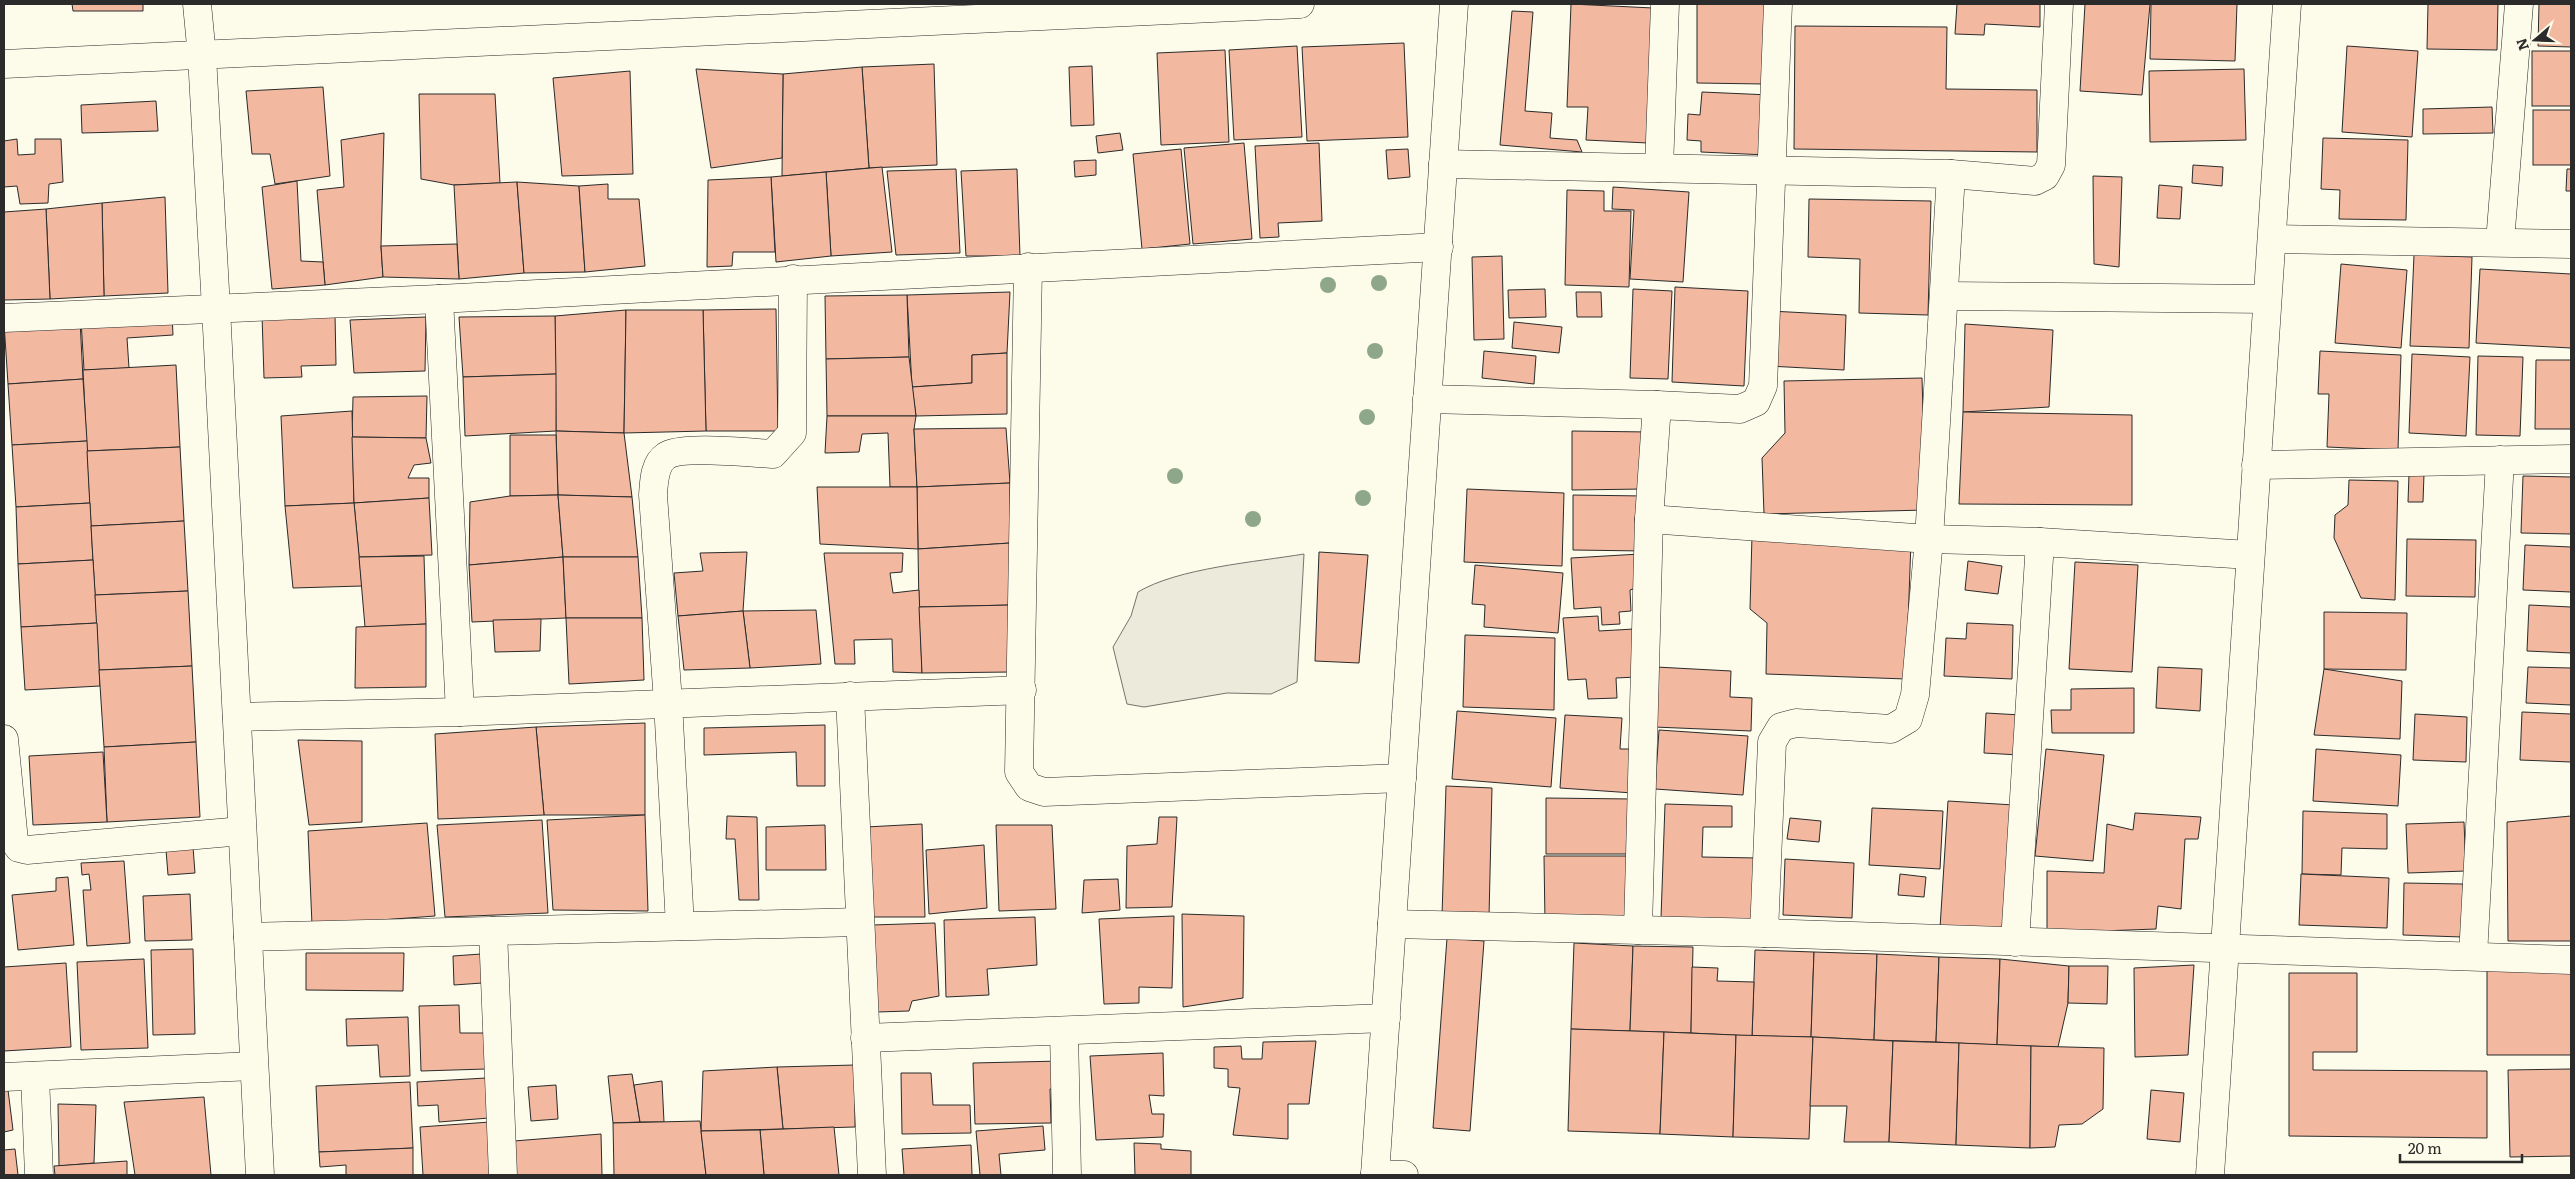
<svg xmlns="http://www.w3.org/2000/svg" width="2575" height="1179" viewBox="0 0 2575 1179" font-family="Literata,serif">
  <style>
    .green { fill: #ecebdb; stroke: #74746e }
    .building { fill: #f2b8a0; stroke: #2b2b2b }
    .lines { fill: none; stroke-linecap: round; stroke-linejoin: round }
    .minor-casing { stroke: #2b2b2b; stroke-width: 29 }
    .minor { stroke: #fdfbea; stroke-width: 28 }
    .tree { fill: #8ea78a }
  </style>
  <rect width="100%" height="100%" fill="#fdfbea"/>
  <path class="green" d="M1304,554L1297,682L1271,694L1227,693L1144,707L1127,704L1113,647L1131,616L1138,592C1178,568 1256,562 1304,554Z"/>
  <g class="building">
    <path d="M72,4H143V11H73Z"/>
    <path d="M1571,4L1653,8L1648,143L1586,140L1588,107H1567Z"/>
    <path d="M1697,4H1765L1764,84L1697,83Z"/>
    <path d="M1957,4H2040V27L1985,24L1984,35L1955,34Z"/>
    <path d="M2085,4H2150L2142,95L2080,91Z"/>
    <path d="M2151,4H2237L2235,61L2150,59Z"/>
    <path d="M2428,4H2498L2497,50L2427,49Z"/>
    <path d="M2539,4H2571V47L2538,46Z"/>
    <path d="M1512,11L1533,12L1525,111L1552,113L1550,138L1577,140L1582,152L1500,145Z"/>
    <path d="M1795,26L1947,27L1946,89L2037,90V152L1794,149Z"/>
    <path d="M1404,43L1408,137L1307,141L1302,47Z"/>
    <path d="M1297,46L1302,137L1234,140L1229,50Z"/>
    <path d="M2347,46L2418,51L2412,137L2342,132Z"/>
    <path d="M1225,50L1229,142L1161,145L1157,53Z"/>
    <rect x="2532" y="51" width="39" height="55"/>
    <path d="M934,64L937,165L869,168L862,67Z"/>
    <path d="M1092,66L1094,125L1071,126L1069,67Z"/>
    <path d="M862,67L869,168L782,176L783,74Z"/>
    <path d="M696,69L783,74L782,158L711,168Z"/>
    <path d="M2244,69L2246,140L2150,142L2149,71Z"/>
    <path d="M630,71L633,174L562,176L553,78Z"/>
    <path d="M323,87L330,176L275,184L270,154H252L246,91Z"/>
    <path d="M1702,92L1770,95L1767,155L1701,152V141L1687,140L1688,114L1700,115Z"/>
    <path d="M419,94H495L500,183L454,185L421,179Z"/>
    <path d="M156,101L158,131L82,133L81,105Z"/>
    <path d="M2492,107L2493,133L2423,134V109Z"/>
    <rect x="2533" y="110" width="38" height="55"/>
    <path d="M384,133L381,246L383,277L325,285L317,190L344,187L341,140Z"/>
    <path d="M1120,133L1123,150L1098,153L1096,136Z"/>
    <path d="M2323,138L2408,140L2406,220L2339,219L2340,190L2321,189Z"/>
    <path d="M17,139L18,155L35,154V139H61L63,182L49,184L48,203L20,204L17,186L4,187V141Z"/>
    <path d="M1244,143L1252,239L1193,244L1184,148Z"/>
    <path d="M1319,143L1322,221L1278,223L1279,237L1260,238L1255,146Z"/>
    <path d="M1181,149L1190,244L1142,249L1133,154Z"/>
    <path d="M1408,149L1410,177L1388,179L1386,150Z"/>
    <path d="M1096,160V175L1075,177L1074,161Z"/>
    <path d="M2193,165L2223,167L2222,186L2192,183Z"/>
    <path d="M882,167L892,252L831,256L826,172Z"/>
    <path d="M956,169L960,253L896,255L887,171Z"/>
    <path d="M1017,169L1020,256H966L961,171Z"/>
    <path d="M2567,169H2571V191H2566Z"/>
    <path d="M826,172L831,256L776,262L771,177Z"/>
    <path d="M2093,176L2122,177L2119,267L2094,264Z"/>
    <path d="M771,177L775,252H733L732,266L707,267L708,180Z"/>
    <path d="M297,181L301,261L323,262L325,285L272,289L262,187Z"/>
    <path d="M517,182L524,273L459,279L454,185Z"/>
    <path d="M517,182L579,186L585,272L524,273Z"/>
    <path d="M608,184V199H639L645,266L585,272L579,186Z"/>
    <path d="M2159,185L2182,187L2180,219L2157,218Z"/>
    <path d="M1613,187L1689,192L1683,282L1630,279L1634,210L1612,209Z"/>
    <path d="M1567,190L1604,191V211H1631L1629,287L1565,285Z"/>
    <path d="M165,197L168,293L104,296L102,203Z"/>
    <path d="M1809,199L1931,201L1928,315L1859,313L1860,259L1808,257Z"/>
    <path d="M102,203L104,296L50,299L46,209Z"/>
    <path d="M46,209L50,299L4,300V212Z"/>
    <path d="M457,244L459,279L383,277L381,246Z"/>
    <path d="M2414,255L2472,257L2469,348L2410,346Z"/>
    <path d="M1502,256L1504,339L1474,340L1472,257Z"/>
    <path d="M2341,264L2407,270L2401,348L2335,343Z"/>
    <path d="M2480,269L2571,274V348L2476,343Z"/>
    <path d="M1675,287L1748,291L1744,386L1672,382Z"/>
    <path d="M1545,289L1546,317L1509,318L1508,290Z"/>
    <path d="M1633,289L1672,291L1668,379L1630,378Z"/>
    <path d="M1010,292L1007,353L972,355V383L912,387L907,295Z"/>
    <path d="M1576,292H1601L1602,317H1577Z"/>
    <path d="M907,295L909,357L826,359L825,296Z"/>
    <path d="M776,309L778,431H706L703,310Z"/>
    <path d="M626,310L624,433L556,431L555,316Z"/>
    <path d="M626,310H703L706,431L624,433Z"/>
    <path d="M1770,311L1846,315L1844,370L1768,366Z"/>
    <path d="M335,314L336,365L301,366L302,377L264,378L262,315Z"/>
    <path d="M172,315L173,335L127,338L129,368L84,370L81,320Z"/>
    <path d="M555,316L556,374L463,377L459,317Z"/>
    <path d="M426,317L425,371L354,373L350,320Z"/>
    <path d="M80,320L83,379L8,384L4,323Z"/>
    <path d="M1514,322L1562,327L1559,353L1512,348Z"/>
    <path d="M1965,324L2053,330L2049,407L1963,412Z"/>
    <path d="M1484,351L1536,356L1534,384L1482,378Z"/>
    <path d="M2320,351L2401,355L2398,450L2327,447L2329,394H2318Z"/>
    <path d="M1007,353V414L916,416L912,387L972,383V355Z"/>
    <path d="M2412,354L2470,357L2466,436L2409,433Z"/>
    <path d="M2478,356L2523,357L2520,436L2476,435Z"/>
    <path d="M909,357L916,416H827L826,359Z"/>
    <path d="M2536,360H2571V429H2535Z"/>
    <path d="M176,365L180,447L87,451L83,370Z"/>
    <path d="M556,374V431L465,436L463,377Z"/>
    <path d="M1922,378L1926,510L1764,514L1762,458L1785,433L1784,381Z"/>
    <path d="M83,379L87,441L12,445L8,384Z"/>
    <path d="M427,396L426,438L352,437L353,397Z"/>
    <path d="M352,411L354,503L285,506L281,416Z"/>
    <path d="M1963,412L2132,415V505L1959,504Z"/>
    <path d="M827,416H916L914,429L917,487H890L888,433L862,434L859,452L825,453Z"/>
    <path d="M1006,428L1010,483L917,487L914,429Z"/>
    <path d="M556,431L624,433L632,497L558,495Z"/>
    <path d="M1572,431L1649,432L1644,489L1572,490Z"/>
    <path d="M510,435H556L558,495L510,496Z"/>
    <path d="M352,437L426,438L431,463L414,465L408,478H429V498L354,503Z"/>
    <path d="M87,441L90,503L16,507L12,445Z"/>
    <path d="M180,447L184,521L91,526L87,451Z"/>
    <path d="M2409,474H2424L2423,502H2408Z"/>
    <path d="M2523,476L2571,477V534L2521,533Z"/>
    <path d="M2349,480L2398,481L2395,600L2361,598L2334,538L2335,515L2348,505Z"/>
    <path d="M1010,483V543L918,549L917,487Z"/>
    <path d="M817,487H917L918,549L820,544Z"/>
    <path d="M1467,489L1564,493L1562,566L1464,562Z"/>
    <path d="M558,495L563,557L469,565L470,502L510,496Z"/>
    <path d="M558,495L632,497L638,557H563Z"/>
    <path d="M1573,495L1644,496V551L1573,550Z"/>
    <path d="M429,498L432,555L359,557L354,503Z"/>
    <path d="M90,503L93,560L18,564L16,507Z"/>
    <path d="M354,503L362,586L293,588L285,506Z"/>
    <path d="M184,521L188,591L95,595L91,526Z"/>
    <path d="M1752,535L1911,541L1906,679L1766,674L1767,623L1750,609Z"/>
    <path d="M2407,539L2476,540L2475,597L2406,596Z"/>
    <path d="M1010,543L1011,605L919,607L918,549Z"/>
    <path d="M2525,545L2571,547V592L2523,590Z"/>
    <path d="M747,552L743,611L678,616L674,573L703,571L700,553Z"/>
    <path d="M1319,552L1368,555L1359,663L1315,661Z"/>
    <path d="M824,553H903L902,572L890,573L893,593L919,590L922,673L893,672L892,639L854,640L855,664H835Z"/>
    <path d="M1640,554L1643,586L1630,590L1631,611L1619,612L1620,624L1602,625L1601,607L1574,609L1571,558Z"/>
    <path d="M424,556L426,624L365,627L359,557Z"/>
    <path d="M563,557L566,618L472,622L469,565Z"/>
    <path d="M563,557H638L642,618H566Z"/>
    <path d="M93,560L97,623L21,627L18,564Z"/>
    <path d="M1968,561L2002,566L1998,594L1965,590Z"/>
    <path d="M2075,562L2138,565L2132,672L2069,669Z"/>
    <path d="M1475,565L1563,573L1558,633L1484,627L1485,605L1472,604Z"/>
    <path d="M188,591L192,666L99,670L95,595Z"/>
    <path d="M1011,605V672L922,673L919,607Z"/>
    <path d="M2529,605L2571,607V653L2527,651Z"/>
    <path d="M816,610L821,664L750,668L743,611Z"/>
    <path d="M743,611L750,668L684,670L678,616Z"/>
    <path d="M2324,612L2407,613L2406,670L2324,669Z"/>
    <path d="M1598,616L1599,631L1634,629L1637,677L1616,678L1617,698L1588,699L1586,679L1568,680L1563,618Z"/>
    <path d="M566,618H642L644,680L569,684Z"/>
    <path d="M541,619L540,651L495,652L493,620Z"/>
    <path d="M97,623L100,686L25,690L21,627Z"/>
    <path d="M1967,623L2013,625L2012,679L1944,676L1946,638L1966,639Z"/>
    <path d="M426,624V687L355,688L356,627Z"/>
    <path d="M1465,635L1555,638L1554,710L1463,707Z"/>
    <path d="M192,666L196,742L104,747L99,670Z"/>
    <path d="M1656,667L1731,671L1730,697L1752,698L1751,731L1654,727Z"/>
    <path d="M2158,667L2202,669L2200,711L2156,708Z"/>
    <path d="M2528,667L2571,668V705L2526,703Z"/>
    <path d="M2324,669L2402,681L2400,739L2314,735Z"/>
    <path d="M2134,688V733H2052L2051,710H2071V689Z"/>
    <path d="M1457,711L1556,718L1551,787L1452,779Z"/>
    <path d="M2522,712L2571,714V762L2520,760Z"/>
    <path d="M1986,713L2021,715L2019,755L1984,753Z"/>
    <path d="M2415,714L2467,717L2466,762L2413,760Z"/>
    <path d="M1565,715L1622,718L1620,749H1636L1633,793L1560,788Z"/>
    <path d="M645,723V815H544L536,727Z"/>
    <path d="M825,725V786H797L796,752L704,755V728Z"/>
    <path d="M536,727L544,815L438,819L435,734Z"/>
    <path d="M1659,730L1748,736L1743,795L1655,789Z"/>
    <path d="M298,740L362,741V822L309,825Z"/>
    <path d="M196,742L200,817L107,822L104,747Z"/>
    <path d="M2046,749L2104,755L2093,861L2035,856Z"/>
    <path d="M2316,749L2401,755L2398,806L2313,801Z"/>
    <path d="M103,752L107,822L33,825L29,756Z"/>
    <path d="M1446,786L1492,788L1489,917L1442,916Z"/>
    <path d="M1546,798L1632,799V854H1546Z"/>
    <path d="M1948,801L2014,805L2006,932L1940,928Z"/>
    <path d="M1665,804L1732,806V827H1703L1702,857L1757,858L1756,922L1661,918Z"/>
    <path d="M1872,808L1943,811L1940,869L1869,865Z"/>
    <path d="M2303,811L2387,814V849L2342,848L2341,875L2302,874Z"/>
    <path d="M2135,813L2201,817L2198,839H2185L2181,909L2158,906L2156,929L2047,933V871L2104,873L2107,824L2133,830Z"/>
    <path d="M645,815L648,911L553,910L547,820Z"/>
    <path d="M727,816L757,817L759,900H739L735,839H726Z"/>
    <path d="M2571,816V941H2508L2507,822Z"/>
    <path d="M1159,817H1177L1172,907L1126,908L1127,846L1157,844Z"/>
    <path d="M1790,818L1821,821L1819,842L1787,839Z"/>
    <path d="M542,820L548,913L445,917L437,825Z"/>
    <path d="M2464,822L2466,871L2408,873L2406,824Z"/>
    <path d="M427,823L435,916L312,925L308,831Z"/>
    <path d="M922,824L925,917H869L866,827Z"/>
    <path d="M825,825L826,870H766V827Z"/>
    <path d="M996,825H1052L1056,909L999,911Z"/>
    <path d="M984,845L987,908L929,914L926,850Z"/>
    <path d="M193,847L195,873L168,875L166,850Z"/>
    <path d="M1544,856H1627L1628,923H1545Z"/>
    <path d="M1785,859L1854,863L1852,918L1783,915Z"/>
    <path d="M124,861L130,943L87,946L83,890H91L89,874L82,875L81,863Z"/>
    <path d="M1900,874L1926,877L1924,897L1898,895Z"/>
    <path d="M2301,874L2389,878L2387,928L2299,925Z"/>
    <path d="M68,877L74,945L18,950L12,895L56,891V878Z"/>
    <path d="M1118,879L1120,910L1082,913L1084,880Z"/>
    <path d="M2404,883L2463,884L2462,937L2403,935Z"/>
    <path d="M190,894L192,940L145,941L143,896Z"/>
    <path d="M1182,914L1244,916L1243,998L1183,1007Z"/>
    <path d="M1174,916L1172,988L1139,987V1003L1104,1004L1099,919Z"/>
    <path d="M1035,917L1037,965L987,969L989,995L946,997L944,920Z"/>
    <path d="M935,923L939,996L912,1001L909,1011L877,1012L872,925Z"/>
    <path d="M1447,938L1484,941L1470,1131L1433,1128Z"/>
    <path d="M1574,943L1633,946L1630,1031L1571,1029Z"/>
    <path d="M1633,946L1693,947L1691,1033L1630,1031Z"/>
    <path d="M193,949L195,1034L153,1035L151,950Z"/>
    <path d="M1755,950L1814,952L1811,1037L1752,1036Z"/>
    <path d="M1814,952L1877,954L1874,1040L1811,1037Z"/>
    <path d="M306,953H404L403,991L306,990Z"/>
    <path d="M481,954L482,983L454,985L453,956Z"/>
    <path d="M1877,954L1939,957L1936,1042L1874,1040Z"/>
    <path d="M1939,957L2000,959L1997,1045L1936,1042Z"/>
    <path d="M144,959L148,1048L81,1050L77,962Z"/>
    <path d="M2000,959L2069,966L2068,1003L2058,1047L1997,1045Z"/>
    <path d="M66,963L71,1047L4,1051V967Z"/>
    <path d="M2194,965L2188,1055L2135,1057L2134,968Z"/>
    <path d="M2069,966H2108L2107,1004L2068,1003Z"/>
    <path d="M1692,967L1718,968L1717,981L1754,982L1752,1036L1691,1033Z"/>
    <path d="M2487,969L2571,970V1055H2487Z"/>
    <path d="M2289,973H2357V1052H2313V1070L2487,1071V1138L2289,1136Z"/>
    <path d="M459,1005L460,1033H485L486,1069L421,1071L419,1006Z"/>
    <path d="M408,1017L410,1076L380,1077L378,1045L347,1046L346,1019Z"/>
    <path d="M1571,1029L1664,1032L1660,1134L1568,1131Z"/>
    <path d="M1664,1032L1736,1035L1733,1137L1660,1134Z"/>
    <path d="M1736,1035L1813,1037L1809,1139L1733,1137Z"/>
    <path d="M1813,1037L1893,1041L1889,1142H1844L1847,1106H1810Z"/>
    <path d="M1316,1041L1309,1104H1288V1139L1233,1135L1240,1088L1228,1087V1069L1214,1068V1047L1241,1046L1242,1059H1262L1263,1042Z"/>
    <path d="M1893,1041L1959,1043L1956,1145L1889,1142Z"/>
    <path d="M1959,1043L2031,1046L2030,1148L1956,1145Z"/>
    <path d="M2031,1046L2104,1048L2103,1109L2082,1124L2059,1125L2055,1147L2030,1148Z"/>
    <path d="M1163,1053L1164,1096L1149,1095L1152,1114H1164L1163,1137L1096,1140L1090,1056Z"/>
    <path d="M1062,1061L1063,1089H1050L1051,1123L975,1124L973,1063Z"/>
    <path d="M855,1065V1127L783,1129L777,1067Z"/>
    <path d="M777,1067L783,1129L701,1131L703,1071Z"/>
    <path d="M2571,1069V1156L2510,1157L2508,1070Z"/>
    <path d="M901,1073H931L933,1105H970L971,1133L902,1134Z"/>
    <path d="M632,1074L640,1122L613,1123L608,1076Z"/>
    <path d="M486,1078L489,1118L439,1122L438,1105L418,1106L417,1082Z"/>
    <path d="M662,1081L664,1122H640L634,1085Z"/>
    <path d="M410,1082L413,1148L319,1152L316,1086Z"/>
    <path d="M556,1085L558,1119L531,1121L528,1087Z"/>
    <path d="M4,1090H8L13,1130L4,1132Z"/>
    <path d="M2151,1090L2184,1093L2180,1142L2147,1139Z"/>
    <path d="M204,1097L211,1175H135L124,1102Z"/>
    <path d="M58,1104L96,1105L94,1163L59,1166Z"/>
    <path d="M700,1121L706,1175H614L613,1123Z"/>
    <path d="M490,1122L493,1175H423L420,1127Z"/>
    <path d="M1043,1126L1045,1150L999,1154L1001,1175H980L976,1131Z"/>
    <path d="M834,1127L839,1175H764L760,1130Z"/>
    <path d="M760,1130L764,1175H706L701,1131Z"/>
    <path d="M601,1134L602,1175H515L514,1141Z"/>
    <path d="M1134,1143L1161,1144V1149L1191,1151V1175H1135Z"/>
    <path d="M971,1145L972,1175H904L902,1149Z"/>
    <path d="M413,1148V1175H346V1165L320,1167L319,1152Z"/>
    <path d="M15,1149L18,1175H4V1150Z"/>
    <path d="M127,1161V1175H55L54,1166Z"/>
  </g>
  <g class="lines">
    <g class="minor-casing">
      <g id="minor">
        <path d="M197,4L202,56L216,308L260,1175"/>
        <path d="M4,64L1300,4"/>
        <path d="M1443,164L1951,174L2035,181L2045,176L2051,165L2059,4"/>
        <path d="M1659,168L1665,4"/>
        <path d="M2272,239L2571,244"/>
        <path d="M2500,242L2519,4"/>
        <path d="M1028,267L1019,772L1029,787L1044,792L1402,778"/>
        <path d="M1945,296L2267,299"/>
        <path d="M439,299L460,712"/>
        <path d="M4,318L439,299L1439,247"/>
        <path d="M1427,399L1657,405L1740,409L1756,402L1763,386L1778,4"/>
        <path d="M2256,465L2571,459"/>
        <path d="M1649,519L1929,539L2040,542L2250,555"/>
        <path d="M850,696L872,1175"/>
        <path d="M237,717L460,712L1022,690"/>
        <path d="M4,739L14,841L19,848L27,850L242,831"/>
        <path d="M1392,924L1764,933L2571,960"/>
        <path d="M680,926L668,702L653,495C654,482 654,464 666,456C681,445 752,453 773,454L792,433L793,279"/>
        <path d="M1638,930L1649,519L1657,405"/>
        <path d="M493,931L503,1175"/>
        <path d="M1764,933L1772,742L1781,727L1796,723L1891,729L1908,719L1915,695L1929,539L1951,174"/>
        <path d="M248,937L860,922"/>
        <path d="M2015,942L2040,542"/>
        <path d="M2473,956L2500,460"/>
        <path d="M1064,1031L1067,1175"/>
        <path d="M865,1038L1386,1018"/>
        <path d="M35,1076L39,1175"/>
        <path d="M4,1077L254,1066"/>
        <path d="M1375,1174L1404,1175"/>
        <path d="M1375,1175L1454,4"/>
        <path d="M2210,1175L2287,4"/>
      </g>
    </g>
    <use href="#minor" class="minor"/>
  </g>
  <g class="tree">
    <circle cx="1379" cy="283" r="8"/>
    <circle cx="1328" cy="285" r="8"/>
    <circle cx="1375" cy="351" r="8"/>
    <circle cx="1367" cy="417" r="8"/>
    <circle cx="1175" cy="476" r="8"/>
    <circle cx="1363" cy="498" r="8"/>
    <circle cx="1253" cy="519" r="8"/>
  </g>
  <rect width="2575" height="1179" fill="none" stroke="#2b2b2b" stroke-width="10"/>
  <g transform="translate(2535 40) rotate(251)" stroke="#fdfbea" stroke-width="4" paint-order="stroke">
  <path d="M0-4L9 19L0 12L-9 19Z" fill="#2b2b2b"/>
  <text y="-8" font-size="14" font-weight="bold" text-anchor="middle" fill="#2b2b2b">N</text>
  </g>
  <path d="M2400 1154v8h122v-8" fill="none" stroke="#2b2b2b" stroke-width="2.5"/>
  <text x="2408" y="1154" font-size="15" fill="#2b2b2b" stroke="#fdfbea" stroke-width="4" paint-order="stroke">20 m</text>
</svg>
